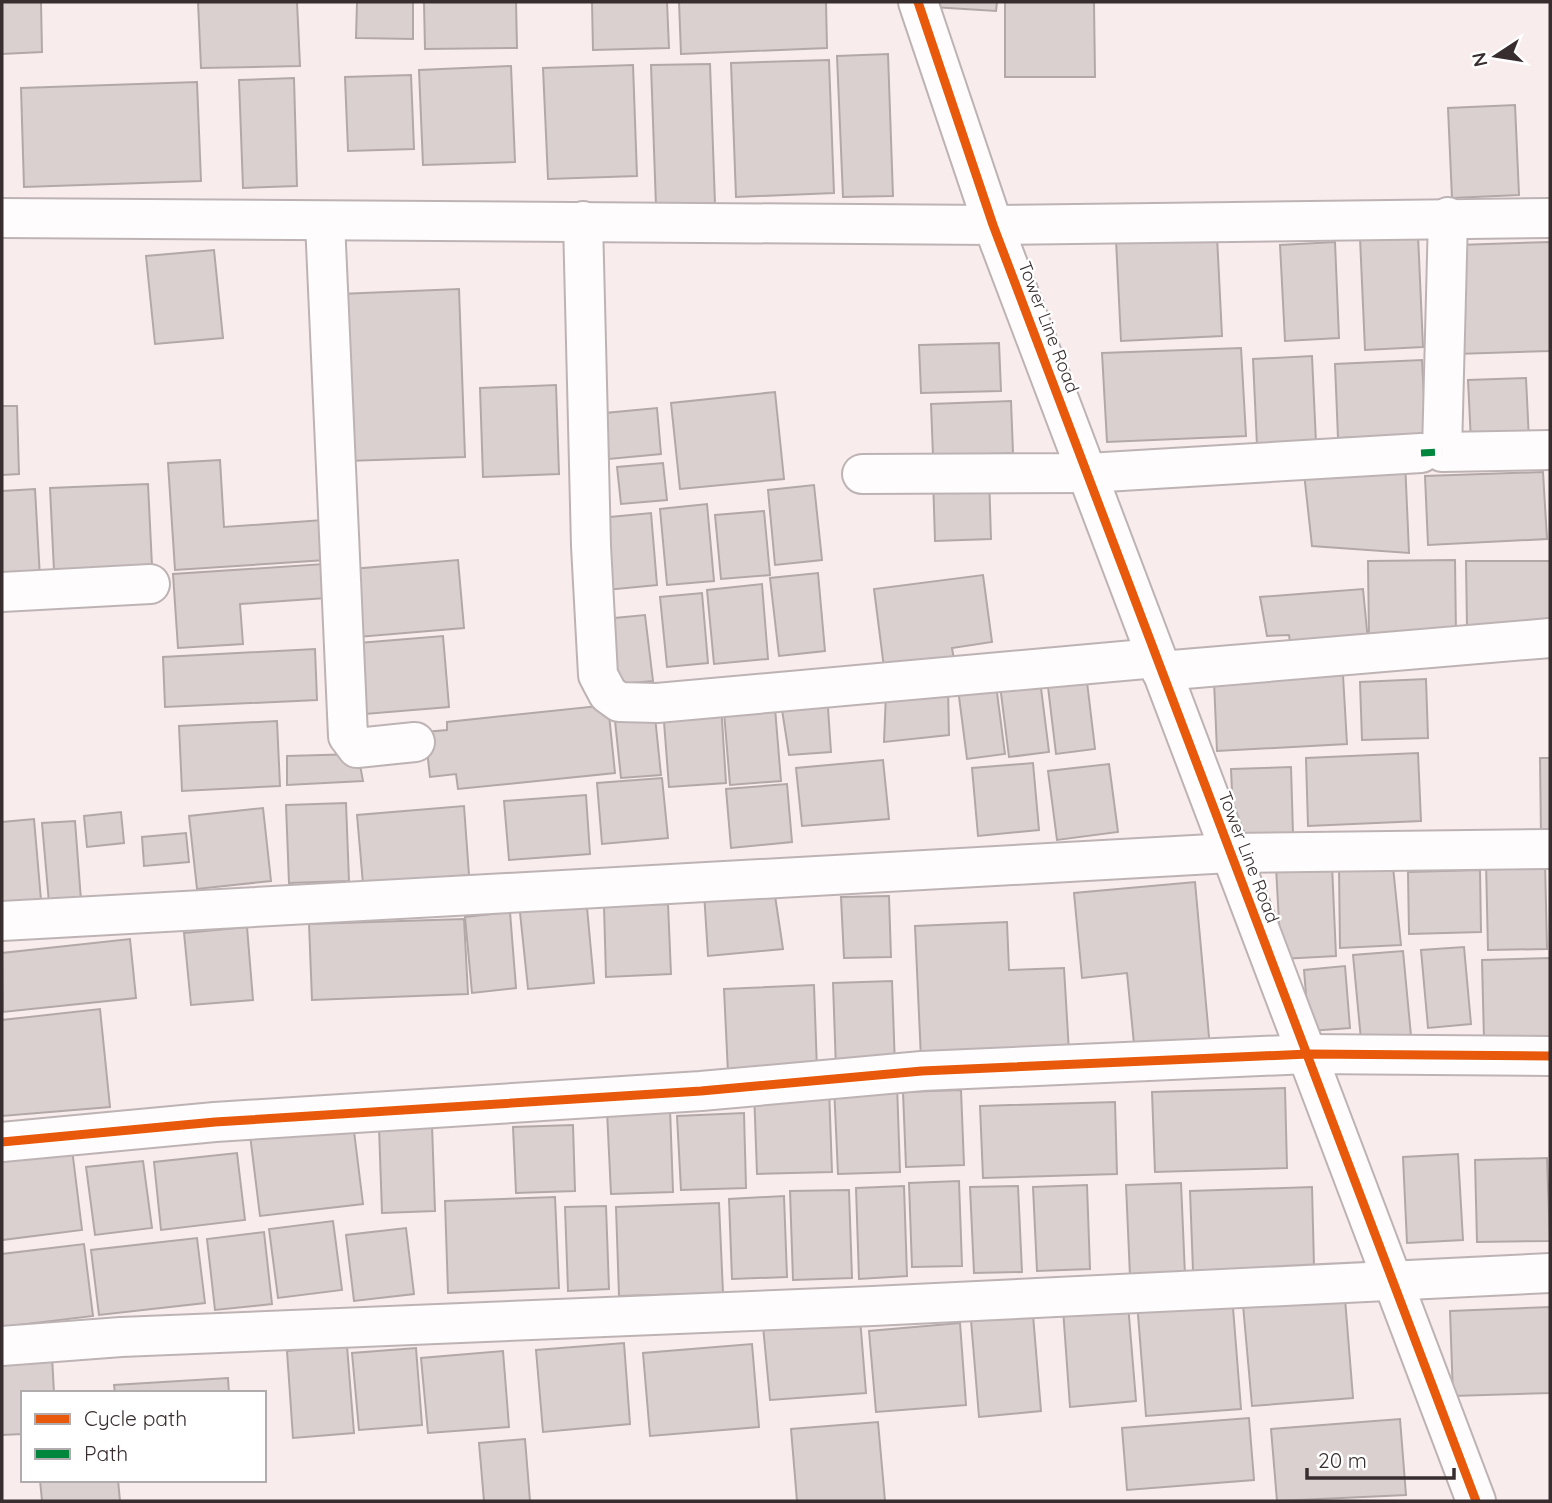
<svg xmlns="http://www.w3.org/2000/svg" width="1552" height="1503" viewBox="0 0 1552 1503" font-family="Quicksand,sans-serif">
  <style>
    .building { fill: #dbd0d0; stroke: #b3a8a8; stroke-width: 2 }
    .lines { fill: none; stroke-linecap: round; stroke-linejoin: round }
    .street-casing { stroke: #beb3b4; stroke-width: 42 }
    .secondary-casing { stroke: #beb3b4; stroke-width: 42 }
    .street { stroke: #fefcfc; stroke-width: 38 }
    .secondary { stroke: #fefcfc; stroke-width: 38 }
    .quiet { stroke: #00873e; stroke-width: 7; stroke-dasharray: 14 7; stroke-linecap: butt }
    .cycleway-casing { stroke: #fff; stroke-width: 13 }
    .cycleway { stroke: #e8590c; stroke-width: 9 }
    .labels { text-anchor: middle; dominant-baseline: central; stroke-width: 5; stroke-linejoin: round; paint-order: stroke }
    .street-label { font-size: 18px; fill: #392e2f; stroke: #fff }
  </style>
  <rect width="100%" height="100%" fill="#f9eced"/>
  <g class="building">
    <path d="M2,2H41L42,52L2,54Z"/>
    <path d="M198,2H297L300,66L201,68Z"/>
    <path d="M357,2H413V39L356,38Z"/>
    <path d="M424,2H516L517,48L425,49Z"/>
    <path d="M592,2H667L669,48L593,50Z"/>
    <path d="M679,2H826L827,48L681,54Z"/>
    <path d="M933,2H997L996,11L933,7Z"/>
    <path d="M1005,2H1094L1095,77H1005Z"/>
    <path d="M888,54L893,196L843,197L837,56Z"/>
    <path d="M829,60L834,193L736,197L731,63Z"/>
    <path d="M710,64L715,204L656,206L651,65Z"/>
    <path d="M633,65L637,176L548,179L543,68Z"/>
    <path d="M511,66L515,162L423,165L419,70Z"/>
    <path d="M411,75L414,149L348,151L345,77Z"/>
    <path d="M294,78L297,186L243,188L239,80Z"/>
    <path d="M197,82L201,181L24,187L21,88Z"/>
    <path d="M1515,105L1519,195L1452,198L1448,108Z"/>
    <path d="M1418,235L1423,347L1365,350L1360,238Z"/>
    <path d="M1217,236L1222,336L1121,341L1116,240Z"/>
    <path d="M1335,242L1339,338L1285,341L1280,245Z"/>
    <path d="M1550,242V351L1456,354L1458,245Z"/>
    <path d="M214,250L223,338L155,344L146,256Z"/>
    <path d="M459,289L465,457L347,461L340,294Z"/>
    <path d="M999,343L1001,391L921,393L919,345Z"/>
    <path d="M1241,348L1246,436L1107,442L1102,353Z"/>
    <path d="M1312,356L1316,443L1257,446L1253,359Z"/>
    <path d="M1422,360L1426,434L1338,438L1335,364Z"/>
    <path d="M1526,378L1529,440L1471,442L1468,380Z"/>
    <path d="M556,385L559,474L483,477L480,388Z"/>
    <path d="M775,392L784,479L680,489L671,403Z"/>
    <path d="M1011,401L1013,453L933,456L931,404Z"/>
    <path d="M2,406H17L19,474L2,475Z"/>
    <path d="M657,408L661,454L609,459L605,413Z"/>
    <path d="M220,460L224,527L323,520L326,560L175,570L168,463Z"/>
    <path d="M1405,460L1409,553L1312,546L1303,464Z"/>
    <path d="M663,463L667,500L621,504L617,467Z"/>
    <path d="M1543,472L1547,539L1428,545L1425,476Z"/>
    <path d="M989,475L991,539L935,541L933,477Z"/>
    <path d="M148,484L152,566L54,571L50,488Z"/>
    <path d="M814,485L822,560L775,565L768,490Z"/>
    <path d="M35,489L40,578L2,580V491Z"/>
    <path d="M707,504L714,581L667,585L660,509Z"/>
    <path d="M764,511L770,575L721,579L715,515Z"/>
    <path d="M651,513L657,585L606,590L600,518Z"/>
    <path d="M458,560L464,628L358,637L352,569Z"/>
    <path d="M1455,560L1456,637L1369,639L1368,561Z"/>
    <path d="M1466,561H1550V625L1467,627Z"/>
    <path d="M324,564L326,598L240,604L243,644L178,648L173,574Z"/>
    <path d="M818,573L825,651L779,656L770,578Z"/>
    <path d="M983,575L992,642L952,648L954,660L884,668L874,589Z"/>
    <path d="M762,584L768,659L714,664L707,590Z"/>
    <path d="M1363,589L1368,641L1292,657L1289,635L1267,636L1260,597Z"/>
    <path d="M702,593L708,663L667,667L660,597Z"/>
    <path d="M645,615L653,681L610,685L604,619Z"/>
    <path d="M443,636L449,707L365,714L359,643Z"/>
    <path d="M315,649L317,700L165,707L163,657Z"/>
    <path d="M1085,665L1095,749L1056,754L1046,670Z"/>
    <path d="M1039,672L1049,752L1009,757L999,677Z"/>
    <path d="M1343,675L1347,744L1217,751L1214,681Z"/>
    <path d="M1426,679L1428,738L1362,740L1360,682Z"/>
    <path d="M996,685L1005,754L967,759L958,689Z"/>
    <path d="M948,686L949,735L884,742L886,693Z"/>
    <path d="M827,693L831,752L789,755L780,697Z"/>
    <path d="M774,696L781,781L730,785L723,700Z"/>
    <path d="M721,704L726,783L669,787L663,709Z"/>
    <path d="M608,705L615,773L458,789L456,774L430,777L425,732L447,730V722Z"/>
    <path d="M654,707L661,775L621,778L614,711Z"/>
    <path d="M277,721L280,786L182,791L179,726Z"/>
    <path d="M1418,753L1421,821L1308,826L1306,758Z"/>
    <path d="M358,754L363,781L287,785V756Z"/>
    <path d="M1540,758H1550V835H1541Z"/>
    <path d="M883,760L889,819L802,826L796,768Z"/>
    <path d="M1033,763L1039,830L978,836L972,768Z"/>
    <path d="M1109,764L1118,832L1057,840L1048,771Z"/>
    <path d="M1291,767L1293,834L1234,836L1231,769Z"/>
    <path d="M662,778L668,838L602,844L597,783Z"/>
    <path d="M787,784L792,842L731,848L726,789Z"/>
    <path d="M586,795L590,854L509,860L504,801Z"/>
    <path d="M346,803L349,881L289,883L286,805Z"/>
    <path d="M464,806L469,875L363,884L357,815Z"/>
    <path d="M263,808L271,881L197,889L189,816Z"/>
    <path d="M121,812L124,843L87,847L84,816Z"/>
    <path d="M34,819L41,900L2,904V822Z"/>
    <path d="M75,821L81,900L49,903L42,823Z"/>
    <path d="M186,833L189,862L144,866L142,837Z"/>
    <path d="M1545,861L1547,949L1488,950L1486,862Z"/>
    <path d="M1332,865L1336,956L1281,959L1276,867Z"/>
    <path d="M1339,867H1393L1401,945L1340,948Z"/>
    <path d="M1480,870L1481,932L1409,934L1408,872Z"/>
    <path d="M1195,882L1210,1048L1135,1054L1127,973L1082,978L1074,893Z"/>
    <path d="M774,889L783,949L708,956L704,892Z"/>
    <path d="M889,896L891,957L844,958L841,897Z"/>
    <path d="M586,897L594,983L528,989L519,903Z"/>
    <path d="M668,904L671,974L606,977L604,906Z"/>
    <path d="M510,912L516,988L472,993L465,917Z"/>
    <path d="M464,919L468,994L312,1000L309,924Z"/>
    <path d="M1007,922L1009,970L1064,968L1069,1052L921,1059L915,926Z"/>
    <path d="M247,927L253,1000L191,1005L184,933Z"/>
    <path d="M130,939L136,998L3,1012L2,953Z"/>
    <path d="M1464,947L1471,1024L1428,1028L1421,950Z"/>
    <path d="M1403,951L1411,1036L1361,1040L1353,955Z"/>
    <path d="M1550,958V1038L1484,1040L1482,960Z"/>
    <path d="M1345,966L1350,1028L1309,1031L1304,970Z"/>
    <path d="M892,981L895,1067L836,1069L833,983Z"/>
    <path d="M814,985L817,1070L728,1073L724,989Z"/>
    <path d="M100,1009L110,1107L2,1116V1020Z"/>
    <path d="M897,1084L900,1172L838,1174L834,1086Z"/>
    <path d="M829,1087L832,1172L757,1174L754,1090Z"/>
    <path d="M1285,1088L1287,1168L1155,1172L1152,1092Z"/>
    <path d="M961,1090L964,1165L906,1167L903,1092Z"/>
    <path d="M1115,1102L1117,1174L983,1178L980,1106Z"/>
    <path d="M670,1108L673,1192L611,1194L607,1111Z"/>
    <path d="M744,1113L746,1188L681,1190L677,1116Z"/>
    <path d="M353,1123L363,1204L260,1216L250,1135Z"/>
    <path d="M432,1125L435,1211L382,1213L379,1127Z"/>
    <path d="M573,1125L575,1191L516,1193L513,1127Z"/>
    <path d="M72,1149L82,1230L2,1240V1158Z"/>
    <path d="M237,1153L245,1220L161,1230L154,1162Z"/>
    <path d="M1458,1154L1463,1240L1407,1243L1403,1157Z"/>
    <path d="M1547,1158L1550,1241L1477,1242L1475,1160Z"/>
    <path d="M143,1161L152,1228L95,1235L86,1167Z"/>
    <path d="M959,1181L962,1266L912,1267L909,1183Z"/>
    <path d="M1181,1183L1185,1275L1130,1276L1126,1185Z"/>
    <path d="M1087,1185L1090,1269L1037,1271L1033,1187Z"/>
    <path d="M904,1186L907,1276L859,1279L856,1188Z"/>
    <path d="M1018,1186L1022,1272L974,1273L970,1187Z"/>
    <path d="M1312,1187L1314,1266L1193,1271L1190,1191Z"/>
    <path d="M849,1190L852,1278L793,1280L790,1191Z"/>
    <path d="M784,1196L787,1277L732,1279L729,1199Z"/>
    <path d="M555,1197L559,1288L448,1293L445,1201Z"/>
    <path d="M719,1203L723,1293L619,1296L616,1207Z"/>
    <path d="M606,1206L609,1289L568,1291L565,1207Z"/>
    <path d="M333,1221L342,1290L278,1298L269,1229Z"/>
    <path d="M406,1228L414,1294L354,1301L346,1235Z"/>
    <path d="M264,1232L272,1304L215,1310L207,1239Z"/>
    <path d="M197,1238L205,1303L99,1315L91,1250Z"/>
    <path d="M84,1244L93,1316L2,1327V1254Z"/>
    <path d="M1344,1286L1353,1398L1252,1406L1242,1294Z"/>
    <path d="M1232,1295L1241,1409L1146,1416L1137,1302Z"/>
    <path d="M1128,1304L1136,1401L1070,1407L1063,1309Z"/>
    <path d="M1550,1307V1393L1453,1396L1450,1311Z"/>
    <path d="M1033,1315L1041,1411L979,1417L971,1320Z"/>
    <path d="M860,1318L866,1393L770,1400L763,1326Z"/>
    <path d="M960,1323L966,1405L876,1412L869,1331Z"/>
    <path d="M624,1343L630,1424L543,1432L536,1350Z"/>
    <path d="M752,1344L759,1427L650,1436L643,1353Z"/>
    <path d="M347,1346L354,1433L293,1438L287,1351Z"/>
    <path d="M416,1348L422,1425L359,1430L352,1353Z"/>
    <path d="M503,1351L509,1427L428,1433L421,1358Z"/>
    <path d="M52,1356L54,1393H23V1434L2,1435V1360Z"/>
    <path d="M228,1378L229,1393H115L114,1385Z"/>
    <path d="M1249,1418L1254,1480L1127,1490L1122,1428Z"/>
    <path d="M1400,1419L1406,1495L1277,1501L1271,1429Z"/>
    <path d="M878,1422L885,1501H797L791,1429Z"/>
    <path d="M525,1439L530,1501H484L479,1443Z"/>
    <path d="M40,1480H118L120,1501H42Z"/>
  </g>
  <g class="lines">
    <g class="street-casing">
      <g id="street">
        <path d="M918,2L993,225L1550,218"/>
        <path d="M1448,217L1442,452L1550,450"/>
        <path d="M583,221L591,546L598,675L608,694L619,702L657,703L1156,658"/>
        <path d="M325,222L348,736L357,748L415,742"/>
        <path d="M862,474L1088,473L1421,453"/>
        <path d="M2,592L150,584"/>
        <path d="M1161,671L1550,638"/>
        <path d="M2,921L1230,853L1550,849"/>
        <path d="M2,1142L215,1122L701,1091L922,1071L1308,1054L1550,1056"/>
        <path d="M2,1346L121,1337L873,1306L1550,1273"/>
      </g>
    </g>
    <g class="secondary-casing">
      <path id="secondary" d="M2,218L993,225L1476,1501"/>
    </g>
    <use href="#street" class="street"/>
    <use href="#secondary" class="secondary"/>
    <path class="quiet" d="M1421,453L1442,452"/>
    <g class="cycleway-casing">
      <g id="cycleway">
        <path d="M918,2L993,225L1476,1501"/>
        <path d="M2,1142L215,1122L701,1091L922,1071L1308,1054L1550,1056"/>
      </g>
    </g>
    <use href="#cycleway" class="cycleway"/>
  </g>
  <g class="labels">
    <g class="street-label">
      <text transform="translate(1049 327) rotate(69)">Tower Line Road</text>
      <text transform="translate(1249 857) rotate(69)">Tower Line Road</text>
    </g>
  </g>
  <rect width="1552" height="1503" fill="none" stroke="#392e2f" stroke-width="7"/>
  <rect x="21" y="1391" width="245" height="91" fill="#ffffff" stroke="#b0abac" stroke-width="2"/>
  <rect x="35" y="1414" width="35" height="10" fill="#e8590c" stroke="#b0abac" stroke-width="2"/>
  <text x="84" y="1426" font-size="21" fill="#392e2f">Cycle path</text>
  <rect x="35" y="1449" width="35" height="10" fill="#00873e" stroke="#b0abac" stroke-width="2"/>
  <text x="84" y="1461" font-size="21" fill="#392e2f">Path</text>
  <g transform="translate(1496 56) rotate(258)" stroke="#ffffff" stroke-width="5" paint-order="stroke">
  <path d="M0-5L12 26L0 18L-12 26Z" fill="#392e2f"/>
  <text y="-10" font-size="19" font-weight="bold" text-anchor="middle" fill="#392e2f">N</text>
  </g>
  <path d="M1307 1468v10h147v-10" fill="none" stroke="#392e2f" stroke-width="3.5"/>
  <text x="1318" y="1468" font-size="21" fill="#392e2f" stroke="#ffffff" stroke-width="5" paint-order="stroke">20 m</text>
</svg>
